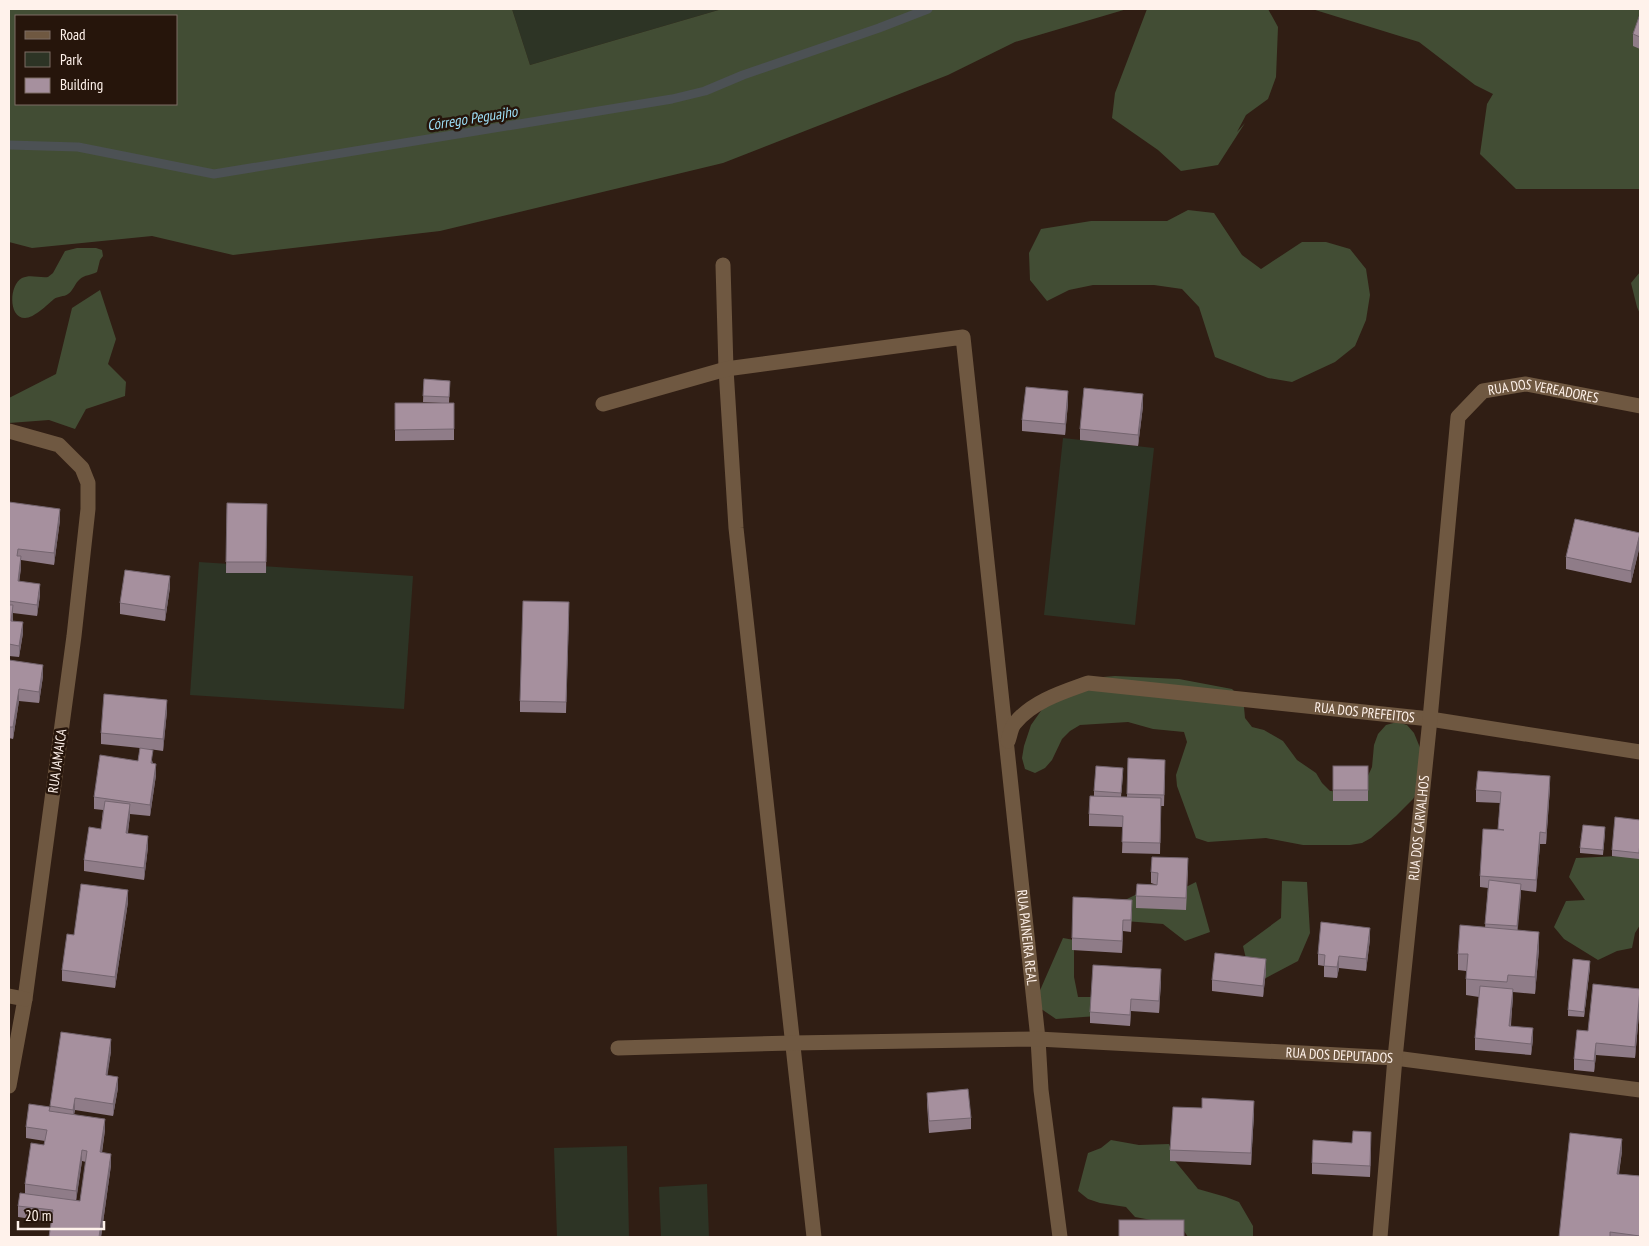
<svg xmlns="http://www.w3.org/2000/svg" width="1649" height="1246" viewBox="0 0 1649 1246" font-family="'PT Sans Narrow',sans-serif">
  <style>
    .green { fill: #2d3425 }
    .forest { fill: #424d34; fill-rule: evenodd }
    .lines { fill: none; stroke-linecap: round; stroke-linejoin: round }
    .stream { stroke: #4c5154; stroke-width: 9 }
    .street { stroke: #6f5841; stroke-width: 15 }
    .wall { fill: #8f7c88; fill-rule: evenodd }
    .shaded-wall { fill: #74656f }
    .building { fill: #a6909e; stroke: #74656f }
    .labels { text-anchor: middle; dominant-baseline: central; stroke-width: 5; stroke-linejoin: round; paint-order: stroke }
    .street-label { font-size: 14px; fill: #fff2eb; stroke: #26150b }
    .water-label { font-size: 15px; font-style: italic; fill: #9ddef7; stroke: #26150b }
  </style>
  <rect width="100%" height="100%" fill="#301e14"/>
  <g class="green">
    <path d="M512,9H722L530,65Z"/>
    <path d="M1063,438L1154,448L1135,625L1044,615Z"/>
    <path d="M199,562L413,576L404,709L190,695Z"/>
    <path d="M627,1146L629,1237H557L554,1148Z"/>
    <path d="M707,1184L709,1237H661L659,1187Z"/>
  </g>
  <g class="forest">
    <path d="M9,9H512L530,65L722,9H1127L1015,42L948,75L723,163L440,231L233,255L152,236L32,248L9,242ZM16,16H176V104H16Z"/>
    <path d="M1147,9H1268L1278,27L1276,77L1268,99L1246,115L1237,132L1245,123L1218,165L1181,171L1158,150L1112,118L1115,93Z"/>
    <path d="M1312,9H1640V189H1516L1480,154L1487,104L1493,94L1475,85L1419,42Z"/>
    <path d="M1188,210L1214,213L1242,255L1261,269L1302,242H1326L1350,249L1366,269L1370,295L1366,320L1355,346L1335,362L1292,382L1268,378L1215,357L1199,307L1182,289L1154,285H1093L1069,290L1047,301L1030,280L1029,253L1041,229L1091,221H1167Z"/>
    <path d="M77,248H96L102,250L103,256L100,260L97,272C92,275 84,275 80,279C75,283 73,291 68,294C64,297 58,296 54,299C47,305 34,318 25,318C8,318 9,285 22,278C30,274 39,278 48,277L53,273L65,251Z"/>
    <path d="M1640,272V314L1637,307L1631,283Z"/>
    <path d="M100,290L116,339L108,364L126,382L125,396L86,409L75,429L49,420L9,423V398L56,374L72,308Z"/>
    <path d="M1115,676L1179,679L1232,689L1240,697L1244,707L1245,718L1252,727L1264,730L1283,741L1297,760L1316,773L1322,783L1330,791L1352,792L1362,789L1372,767L1374,745L1378,734L1386,725L1397,722L1407,725L1414,733L1423,755L1419,789L1413,799L1396,816L1371,838L1362,843L1350,845H1303L1266,838L1208,842L1196,838L1177,786L1176,775L1187,742L1184,732L1153,729L1128,722L1080,725L1070,731L1062,739L1052,760L1045,768L1035,773L1025,769L1022,758L1024,746L1031,725L1050,698L1091,678Z"/>
    <path d="M1640,855V925L1635,933L1632,948L1617,951L1598,960L1564,939L1554,927L1566,901L1585,900L1569,877L1576,858Z"/>
    <path d="M1282,881L1307,882L1310,933L1298,961L1264,979L1247,963L1243,946L1281,918Z"/>
    <path d="M1196,882L1210,932L1185,941L1163,924L1125,921L1119,903L1137,894L1160,900Z"/>
    <path d="M1063,938L1074,940V977L1078,997H1094L1097,1016L1056,1019L1034,1004Z"/>
    <path d="M1111,1140L1139,1145L1169,1144L1175,1161L1198,1189L1226,1197L1239,1202L1253,1226V1237H1188L1184,1231L1173,1224L1135,1217L1126,1207L1100,1203L1088,1199L1078,1191L1088,1153L1101,1148Z"/>
  </g>
  <g class="lines">
    <path class="stream" d="M9,145L78,147L214,174L672,99L705,91L743,75L879,28L928,9"/>
    <g class="street">
      <path d="M723,265L726,369L736,528L814,1237"/>
      <path id="s1" d="M603,404L726,369L963,337L1038,1039L1041,1090L1060,1237"/>
      <path d="M9,431L59,445L82,468L88,483V509L74,636L25,999L9,1086"/>
      <path id="s2" d="M1008,741C1010,736 1011,727 1015,723C1033,701 1063,692 1088,683L1430,719L1640,752"/>
      <path d="M9,996L25,999"/>
      <path id="s3" d="M618,1048L792,1043L1038,1039L1395,1058L1640,1090"/>
      <path id="s4" d="M1380,1237L1395,1058L1430,719L1458,417L1483,391L1526,384L1640,406"/>
    </g>
  </g>
  <g class="wall">
    <path d="M1640,14V49L1633,46V34Z"/>
    <path d="M424,379L450,381L449,403H454V440L395,441V403H442L423,402Z"/>
    <path d="M1068,403L1065,435L1022,431V420Z"/>
    <path d="M1143,406L1138,446L1080,440V429Z"/>
    <path d="M9,502L60,520L54,565L21,560V568L19,581L40,595L37,616L13,613V621L23,633L19,657L9,656Z"/>
    <path d="M227,503L267,504L266,573H226Z"/>
    <path d="M1640,545L1631,583L1566,569V557Z"/>
    <path d="M170,587L165,621L120,614V603Z"/>
    <path d="M569,613L566,713L520,712V701Z"/>
    <path d="M9,660L43,676L39,703L19,701L13,739L9,738Z"/>
    <path d="M167,711L163,751L149,749L156,775L150,816L130,814L128,833L148,847L144,880L84,871V860L101,829L103,810L94,809V797L138,761L140,748L101,744V733Z"/>
    <path d="M1128,758L1165,771L1164,806H1161L1160,854L1122,853L1123,827L1089,826V814L1094,796V791L1123,774L1121,797H1127Z"/>
    <rect x="1333" y="766" width="35" height="35"/>
    <path d="M1550,787L1546,844H1540L1536,892L1521,890L1517,930L1539,949L1535,994L1513,992L1511,1026L1533,1039L1531,1055L1475,1050V1038L1479,997L1466,995V971L1458,970V954L1485,928L1488,888L1480,887V876L1498,830L1500,803L1476,802V790Z"/>
    <path d="M1640,820V848L1639,859L1612,856V850Z"/>
    <path d="M1605,833L1603,855L1580,853V848Z"/>
    <path d="M1188,870L1186,910L1136,908V896L1157,885L1151,883V872Z"/>
    <path d="M128,902L115,988L62,981V970L74,935Z"/>
    <path d="M1132,911L1131,932L1123,931L1122,953L1072,950V938Z"/>
    <path d="M1370,939L1366,971L1339,968L1337,978L1324,977V966L1318,965V954Z"/>
    <path d="M1590,967L1584,1017L1568,1016V1010Z"/>
    <path d="M1266,971L1263,997L1212,991V980Z"/>
    <path d="M1161,981L1159,1013L1131,1011L1130,1026L1090,1023V1012Z"/>
    <path d="M1640,989V1003L1635,1058L1596,1055L1594,1072L1574,1070V1059L1588,1031Z"/>
    <path d="M111,1051L107,1075L118,1088L113,1116L75,1110L74,1114L105,1130L102,1153L111,1165L101,1237H49L51,1222L18,1217V1206L25,1193V1184L44,1145L45,1141L26,1138V1127L50,1107ZM82,1161L86,1162L80,1201L76,1200Z"/>
    <path d="M927,1093L971,1118V1129L929,1133L927,1104Z"/>
    <path d="M1254,1113L1251,1165L1170,1161V1150Z"/>
    <path d="M1371,1144L1370,1177L1312,1174V1163Z"/>
    <path d="M1622,1151L1619,1174L1640,1176V1237H1559Z"/>
  </g>
  <g class="shaded-wall">
    <path d="M1068,391V403L1065,435V424Z"/>
    <path d="M1143,394V406L1138,446V435Z"/>
    <path d="M60,509V520L54,565V553Z"/>
    <path d="M1640,533V545L1631,583V571Z"/>
    <path d="M21,556V568L18,592V581Z"/>
    <path d="M170,576V587L165,621V610Z"/>
    <path d="M40,584V595L37,616V605Z"/>
    <path d="M13,605V617L11,632V621Z"/>
    <path d="M23,622V633L19,657V646Z"/>
    <path d="M43,665V676L39,703V692Z"/>
    <path d="M19,689V701L13,739V727Z"/>
    <path d="M167,700V711L163,751V739Z"/>
    <path d="M156,764V775L150,816V805Z"/>
    <path d="M1550,776V787L1546,844V833Z"/>
    <path d="M130,804V816L126,844V833Z"/>
    <path d="M1540,832V844L1536,892V880Z"/>
    <path d="M148,836V847L144,880V868Z"/>
    <path d="M1521,884V895L1517,938V926Z"/>
    <path d="M128,890V902L115,988V977Z"/>
    <path d="M1123,920V931L1122,953V941Z"/>
    <path d="M1370,928V939L1366,971V959Z"/>
    <path d="M1539,932V949L1535,994V977Z"/>
    <path d="M1339,956V968L1337,978V967Z"/>
    <path d="M1266,959V971L1263,997V986Z"/>
    <path d="M1590,961V967L1584,1017V1012Z"/>
    <path d="M1161,969V981L1159,1013V1001Z"/>
    <path d="M1513,989V1000L1509,1037V1026Z"/>
    <path d="M1640,992V1003L1635,1058V1047Z"/>
    <path d="M1131,999V1011L1130,1026V1015Z"/>
    <path d="M1533,1028V1039L1531,1055V1044Z"/>
    <path d="M111,1039V1051L106,1086V1075Z"/>
    <path d="M1596,1043V1055L1594,1072V1061Z"/>
    <path d="M118,1077V1088L113,1116V1104Z"/>
    <path d="M75,1098V1110L73,1121V1110Z"/>
    <path d="M1254,1101V1113L1251,1165V1153Z"/>
    <path d="M105,1119V1130L100,1164V1152Z"/>
    <path d="M1371,1132V1144L1370,1177V1166Z"/>
    <path d="M1622,1139V1151L1617,1185V1174Z"/>
    <path d="M82,1150V1161L76,1202V1191Z"/>
    <path d="M111,1154V1165L101,1237H99Z"/>
  </g>
  <g class="building">
    <path d="M1640,14V37L1633,34Z"/>
    <path d="M424,379L450,381L449,397L423,396Z"/>
    <path d="M1026,387L1068,391L1065,424L1022,420Z"/>
    <path d="M1084,388L1143,394L1138,435L1080,429Z"/>
    <path d="M395,403H454V429L395,430Z"/>
    <path d="M9,502L60,509L54,553L18,549L17,556H21L18,581L40,584L37,605L9,601Z"/>
    <path d="M227,503L267,504L266,562H226Z"/>
    <path d="M1575,519L1640,533L1631,571L1566,557Z"/>
    <path d="M125,570L170,576L165,610L120,603Z"/>
    <path d="M523,601L569,602L566,702L520,701Z"/>
    <path d="M9,605H13L11,621L23,622L19,646L9,644Z"/>
    <path d="M9,660L43,665L39,692L19,689L13,727H9Z"/>
    <path d="M104,694L167,700L163,739L101,733Z"/>
    <path d="M140,748L153,750L151,763L156,764L150,805L94,797L100,755L138,761Z"/>
    <path d="M1128,758L1165,760L1164,795L1127,794Z"/>
    <path d="M1096,766L1123,768L1121,793L1094,791Z"/>
    <rect x="1333" y="766" width="35" height="24"/>
    <path d="M1478,771L1550,776L1546,833L1540,832L1536,880L1480,876L1483,829L1504,830L1498,829L1501,792L1476,790Z"/>
    <path d="M1090,796L1161,798L1160,843L1122,842L1123,816L1089,814Z"/>
    <path d="M105,801L130,804L126,833L148,836L144,868L84,860L89,827L101,829Z"/>
    <path d="M1615,817L1640,820V842L1639,853L1612,850Z"/>
    <path d="M1583,825L1605,827L1603,850L1580,848Z"/>
    <path d="M1152,857L1188,858L1186,898L1136,896L1137,884L1157,885L1158,873L1151,872Z"/>
    <path d="M1489,880L1521,884L1517,926L1485,924Z"/>
    <path d="M81,884L128,890L115,977L62,970L67,934L74,935Z"/>
    <path d="M1073,897L1132,900L1131,920H1123L1122,941L1072,938Z"/>
    <path d="M1321,922L1370,928L1366,959L1339,956L1337,967L1324,966L1325,955L1318,954Z"/>
    <path d="M1460,925L1539,932L1535,977L1508,975L1507,982L1466,979L1468,954H1458Z"/>
    <path d="M1215,953L1266,959L1263,986L1212,980Z"/>
    <path d="M1573,959L1590,961L1584,1012L1568,1010Z"/>
    <path d="M1093,965L1161,969L1159,1001L1131,999L1130,1015L1090,1012Z"/>
    <path d="M1593,984L1640,989L1635,1047L1596,1043L1594,1061L1574,1059L1577,1030L1588,1031Z"/>
    <path d="M1480,986L1513,989L1509,1026L1533,1028L1531,1044L1475,1038Z"/>
    <path d="M61,1032L111,1039L106,1075L118,1077L113,1104L75,1098L73,1110L50,1106Z"/>
    <path d="M968,1089L971,1118L929,1121L927,1093Z"/>
    <path d="M1202,1098L1254,1101L1251,1153L1170,1150L1173,1107L1202,1108Z"/>
    <path d="M29,1104L50,1107L49,1111L105,1119L100,1152L111,1154L99,1237H49L53,1210L18,1206L20,1193L80,1201L87,1151L82,1150L76,1191L25,1184L31,1143L44,1145L47,1130L26,1127Z"/>
    <path d="M1353,1131L1371,1132L1370,1166L1312,1163L1313,1140L1352,1143Z"/>
    <path d="M1570,1133L1622,1139L1617,1174L1640,1176V1236L1610,1232V1237H1559Z"/>
    <rect x="1119" y="1220" width="65" height="17"/>
  </g>
  <g class="labels">
    <g class="street-label">
      <text stroke="none"><textPath href="#s4" startOffset="921">RUA DOS VEREADORES</textPath></text>
      <text stroke="none"><textPath href="#s2" startOffset="382">RUA DOS PREFEITOS</textPath></text>
      <text transform="translate(57 761) rotate(-82)">RUA JAMAICA</text>
      <text stroke="none"><textPath href="#s4" startOffset="411">RUA DOS CARVALHOS</textPath></text>
      <text stroke="none"><textPath href="#s1" startOffset="971">RUA PAINEIRA REAL</textPath></text>
      <text stroke="none"><textPath href="#s3" startOffset="722">RUA DOS DEPUTADOS</textPath></text>
    </g>
    <g class="water-label">
      <text transform="translate(472 118) rotate(-9)">Córrego Peguajho</text>
    </g>
  </g>
  <rect width="1649" height="1246" fill="none" stroke="#fff2eb" stroke-width="20"/>
  <rect x="15" y="15" width="162" height="90" fill="#26150b" stroke="#7d6d65"/>
  <rect x="25" y="31" width="25" height="8" fill="#6f5841" stroke="#7d6d65"/>
  <text x="60" y="40" font-size="15" fill="#fff2eb">Road</text>
  <rect x="25" y="52" width="25" height="15" fill="#2d3425" stroke="#7d6d65"/>
  <text x="60" y="65" font-size="15" fill="#fff2eb">Park</text>
  <rect x="25" y="78" width="25" height="15" fill="#a6909e" stroke="#7d6d65"/>
  <text x="60" y="90" font-size="15" fill="#fff2eb">Building</text>
  <path d="M18 1221v8h86v-8" fill="none" stroke="#fff2eb" stroke-width="2.5"/>
  <text x="25" y="1221" font-size="15" fill="#fff2eb" stroke="#26150b" stroke-width="4" paint-order="stroke">20 m</text>
</svg>
